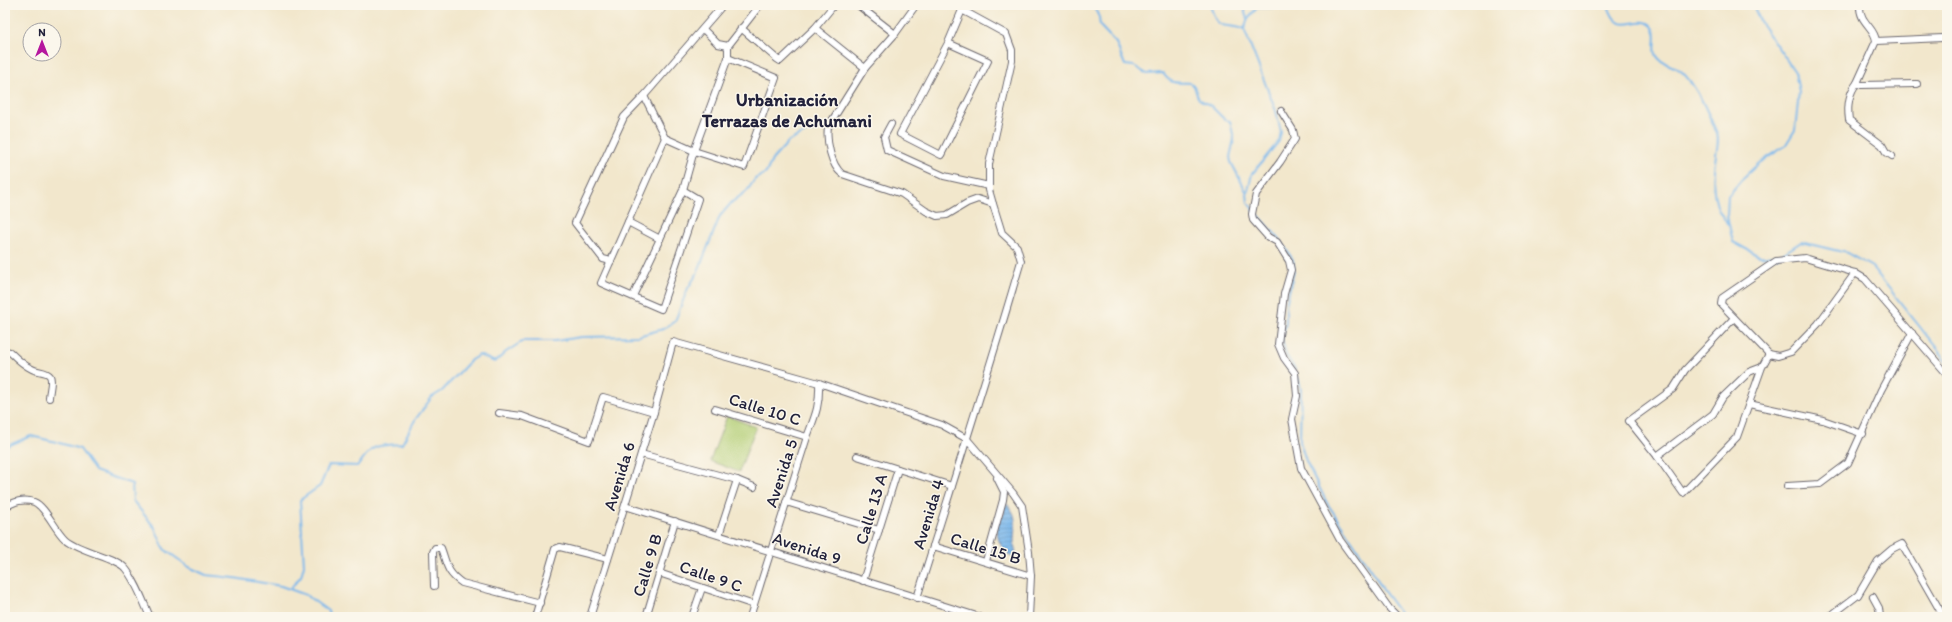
<svg xmlns="http://www.w3.org/2000/svg" width="1952" height="622" viewBox="0 0 1952 622" font-family="Itim,sans-serif">
  <style>
    .pitch { fill: #b2ce75; stroke: #6a7858 }
    .water { fill: url(#water-rules); stroke: #4e6c94 }
    .lines { fill: none; stroke-linecap: round; stroke-linejoin: round }
    .stream { stroke: #79b7ec; stroke-width: 2 }
    .minor-casing { stroke: #6b676e; stroke-width: 8 }
    .minor { stroke: #fff; stroke-width: 6 }
    .labels { text-anchor: middle; dominant-baseline: central; stroke-width: 3; stroke-linejoin: round; paint-order: stroke }
    .street-label { font-size: 17px; fill: #22223b; stroke: #fbf7ec }
    .neighbourhood-label { font-size: 18px; font-weight: bold; fill: #22223b; stroke: #fbf7ec }
  </style>
  <defs>
    <pattern id="water-rules" width="6" height="5" patternUnits="userSpaceOnUse"><rect width="6" height="5" fill="#79b7ec"/><path d="M0 2.5h6" fill="none" stroke="#6394c0"/></pattern>
  </defs>
  <rect width="100%" height="100%" fill="#fbf7ec"/>
  <filter id="ink" filterUnits="userSpaceOnUse"><feTurbulence type="fractalNoise" baseFrequency=".025" numOctaves="2"/><feDisplacementMap in="SourceGraphic" scale="8" xChannelSelector="R" yChannelSelector="G"/><feConvolveMatrix kernelMatrix="1 2 1 2 8 2 1 2 1" color-interpolation-filters="sRGB"/></filter>
  <filter id="wash" filterUnits="userSpaceOnUse"><feTurbulence type="fractalNoise" baseFrequency=".012" numOctaves="4" result="noise"/><feDisplacementMap in="SourceGraphic" scale="16" xChannelSelector="R" yChannelSelector="G"/><feGaussianBlur stdDeviation="0.9" result="paint"/><feColorMatrix in="noise" values="0 0 0 0 0 0 0 0 0 0 0 0 0 0 0 0 0 1.4 0 .05"/><feComposite in="paint" operator="in"/></filter>
  <g filter="url(#wash)">
    <rect width="100%" height="100%" fill="#f2e7cc"/>
    <path class="pitch" d="M727,416L756,427L739,472L710,461Z"/>
    <path class="water" d="M1007,504C1009,507 1013,511 1014,515C1018,527 1010,541 1017,555L1015,559C998,550 991,528 1004,514V507Z"/>
    <g class="lines">
      <g class="stream">
        <path d="M1093,5L1099,17L1100,26L1116,43L1125,65L1134,66L1147,74L1163,73C1174,91 1189,77 1194,86C1196,90 1196,95 1199,99L1211,106L1225,120L1230,121L1234,139L1230,157L1231,162L1247,193"/>
        <path d="M1210,5C1219,33 1221,22 1244,29"/>
        <path d="M1245,5V13L1247,19"/>
        <path d="M1286,5L1281,7L1257,8L1248,18L1244,29L1276,111L1281,132L1279,141L1252,174L1247,194L1248,203L1281,241L1293,260L1294,270L1286,305V323L1282,339L1286,355L1295,369"/>
        <path d="M1608,5C1618,40 1637,13 1651,25C1660,33 1653,45 1656,54C1659,64 1674,65 1681,71C1697,86 1707,111 1716,131C1720,139 1717,147 1716,155C1712,178 1710,207 1728,223"/>
        <path d="M1753,5L1761,23L1795,72L1799,92L1795,130L1785,146L1758,164L1744,177L1728,196L1727,216L1733,242L1759,256L1778,257L1801,242L1847,253L1872,267L1947,361"/>
        <path d="M1298,377L1301,389L1300,442L1306,461L1327,503L1375,575L1383,590L1403,617"/>
        <path d="M5,447L31,436L56,442L80,449L95,471L132,484L133,501L155,528L164,549L189,567L206,575L234,578L281,586L306,595L328,611L329,617"/>
        <path d="M290,589L301,576L304,565L300,500L320,486L329,465L358,466C372,444 376,445 402,444L415,420L432,397L442,391L471,360L479,355L495,362L506,352L523,341H555L581,337L638,336L663,329L675,321L688,288L697,274L720,216L732,202L747,191L755,179L766,173L772,160L789,141L807,132L814,131"/>
      </g>
    </g>
  </g>
  <g filter="url(#ink)">
    <g class="lines">
      <g class="minor-casing">
        <g id="minor">
          <path d="M858,5L895,34"/>
          <path d="M916,5L895,34L865,68L828,127C826,141 831,165 842,174L902,194L926,211L937,216L947,215L967,203L978,199L993,204L1002,233L1017,247L1021,261C988,374 952,485 917,598"/>
          <path d="M1860,5C1859,23 1875,27 1876,41L1857,83L1861,85L1917,84"/>
          <path d="M741,28L777,59L780,61L815,28L834,5"/>
          <path d="M815,28L865,68"/>
          <path d="M703,29L718,44L728,46"/>
          <path d="M1876,41L1943,38"/>
          <path d="M948,43L988,61L941,155L900,134L948,43L962,10L1006,34L1012,50V61L989,164V190L993,204"/>
          <path d="M1857,83C1848,94 1847,106 1849,120L1882,145L1886,152L1892,156"/>
          <path d="M644,96L665,138L694,151L744,167L776,78L728,58"/>
          <path d="M1281,111L1293,130L1295,139L1280,162L1256,194L1252,214L1253,220L1268,237L1277,242L1289,261L1291,270L1284,294L1278,344L1284,358L1295,373L1297,396L1292,419L1301,468L1340,540L1389,608L1398,617"/>
          <path d="M891,124L884,137L887,150L944,176L989,186"/>
          <path d="M665,138L601,283L661,309L698,199L683,190"/>
          <path d="M628,222L660,239"/>
          <path d="M611,261L603,259L575,223L624,117L644,96L723,5"/>
          <path d="M633,296L683,190L694,151L728,58V46L760,5"/>
          <path d="M5,351L10,352C17,359 23,365 32,369C37,372 47,371 50,376C53,381 49,392 49,398"/>
          <path d="M1769,354L1721,304L1722,298L1776,261L1805,258L1855,273L1865,279L1947,374"/>
          <path d="M1762,367L1749,372L1723,397L1713,414L1657,456L1683,493L1737,437L1762,367L1769,354L1778,356L1791,352L1818,324L1855,273"/>
          <path d="M1749,404L1823,420L1863,434"/>
          <path d="M715,409L807,437"/>
          <path d="M499,413L522,416L589,441L603,397L654,412"/>
          <path d="M641,454L737,480L754,487"/>
          <path d="M857,456L952,486"/>
          <path d="M1657,456L1629,421L1673,389L1685,370L1734,318"/>
          <path d="M1787,486L1820,484L1848,463L1881,390L1912,333"/>
          <path d="M786,502L879,530"/>
          <path d="M625,506L980,617"/>
          <path d="M5,507C14,502 23,498 34,502C45,506 55,530 65,539C82,553 114,556 125,568C136,581 143,601 150,617"/>
          <path d="M719,535L737,480"/>
          <path d="M933,546L1031,576"/>
          <path d="M986,561L1003,500L1004,492L997,478"/>
          <path d="M659,573L754,605"/>
          <path d="M863,581L898,469"/>
          <path d="M434,586L433,552L435,548H441C447,564 446,572 462,583L540,603"/>
          <path d="M1873,597L1879,608L1880,617"/>
          <path d="M535,617L555,549L560,547L608,559"/>
          <path d="M590,617L654,412L673,342L819,383L942,425L967,439L1013,493L1022,506L1029,552L1031,576L1029,617"/>
          <path d="M646,617L675,521"/>
          <path d="M692,617L702,588"/>
          <path d="M750,617L807,437C815,416 820,406 819,383"/>
          <path d="M1829,617L1858,595L1878,561L1892,549L1902,544L1942,614"/>
          <path d="M1935,617L1947,611"/>
        </g>
      </g>
      <use href="#minor" class="minor"/>
    </g>
  </g>
  <g class="labels">
    <g class="street-label">
      <text transform="translate(765 409) rotate(17)">Calle 10 C</text>
      <text transform="translate(781 473) rotate(-72)">Avenida 5</text>
      <text transform="translate(619 476) rotate(-73)">Avenida 6</text>
      <text transform="translate(871 509) rotate(-73)">Calle 13 A</text>
      <text transform="translate(928 514) rotate(-73)">Avenida 4</text>
      <text transform="translate(807 548) rotate(18)">Avenida 9</text>
      <text transform="translate(986 548) rotate(17)">Calle 15 B</text>
      <text transform="translate(647 565) rotate(-73)">Calle 9 B</text>
      <text transform="translate(711 576) rotate(19)">Calle 9 C</text>
    </g>
    <g class="neighbourhood-label">
      <text x="787" y="100">Urbanización<tspan x="787" dy="21">Terrazas de Achumani</tspan></text>
    </g>
  </g>
  <rect width="1952" height="622" fill="none" stroke="#fbf7ec" stroke-width="20"/>
  <g transform="translate(42 42)"><circle r="19" fill="#fbf7ec" stroke="#a4a2a5"/>
  <path d="M0-3L7 15L0 10L-7 15Z" fill="#b5179e"/>
  <text y="-6" font-size="11" font-weight="bold" text-anchor="middle" fill="#22223b">N</text>
  </g>
</svg>
